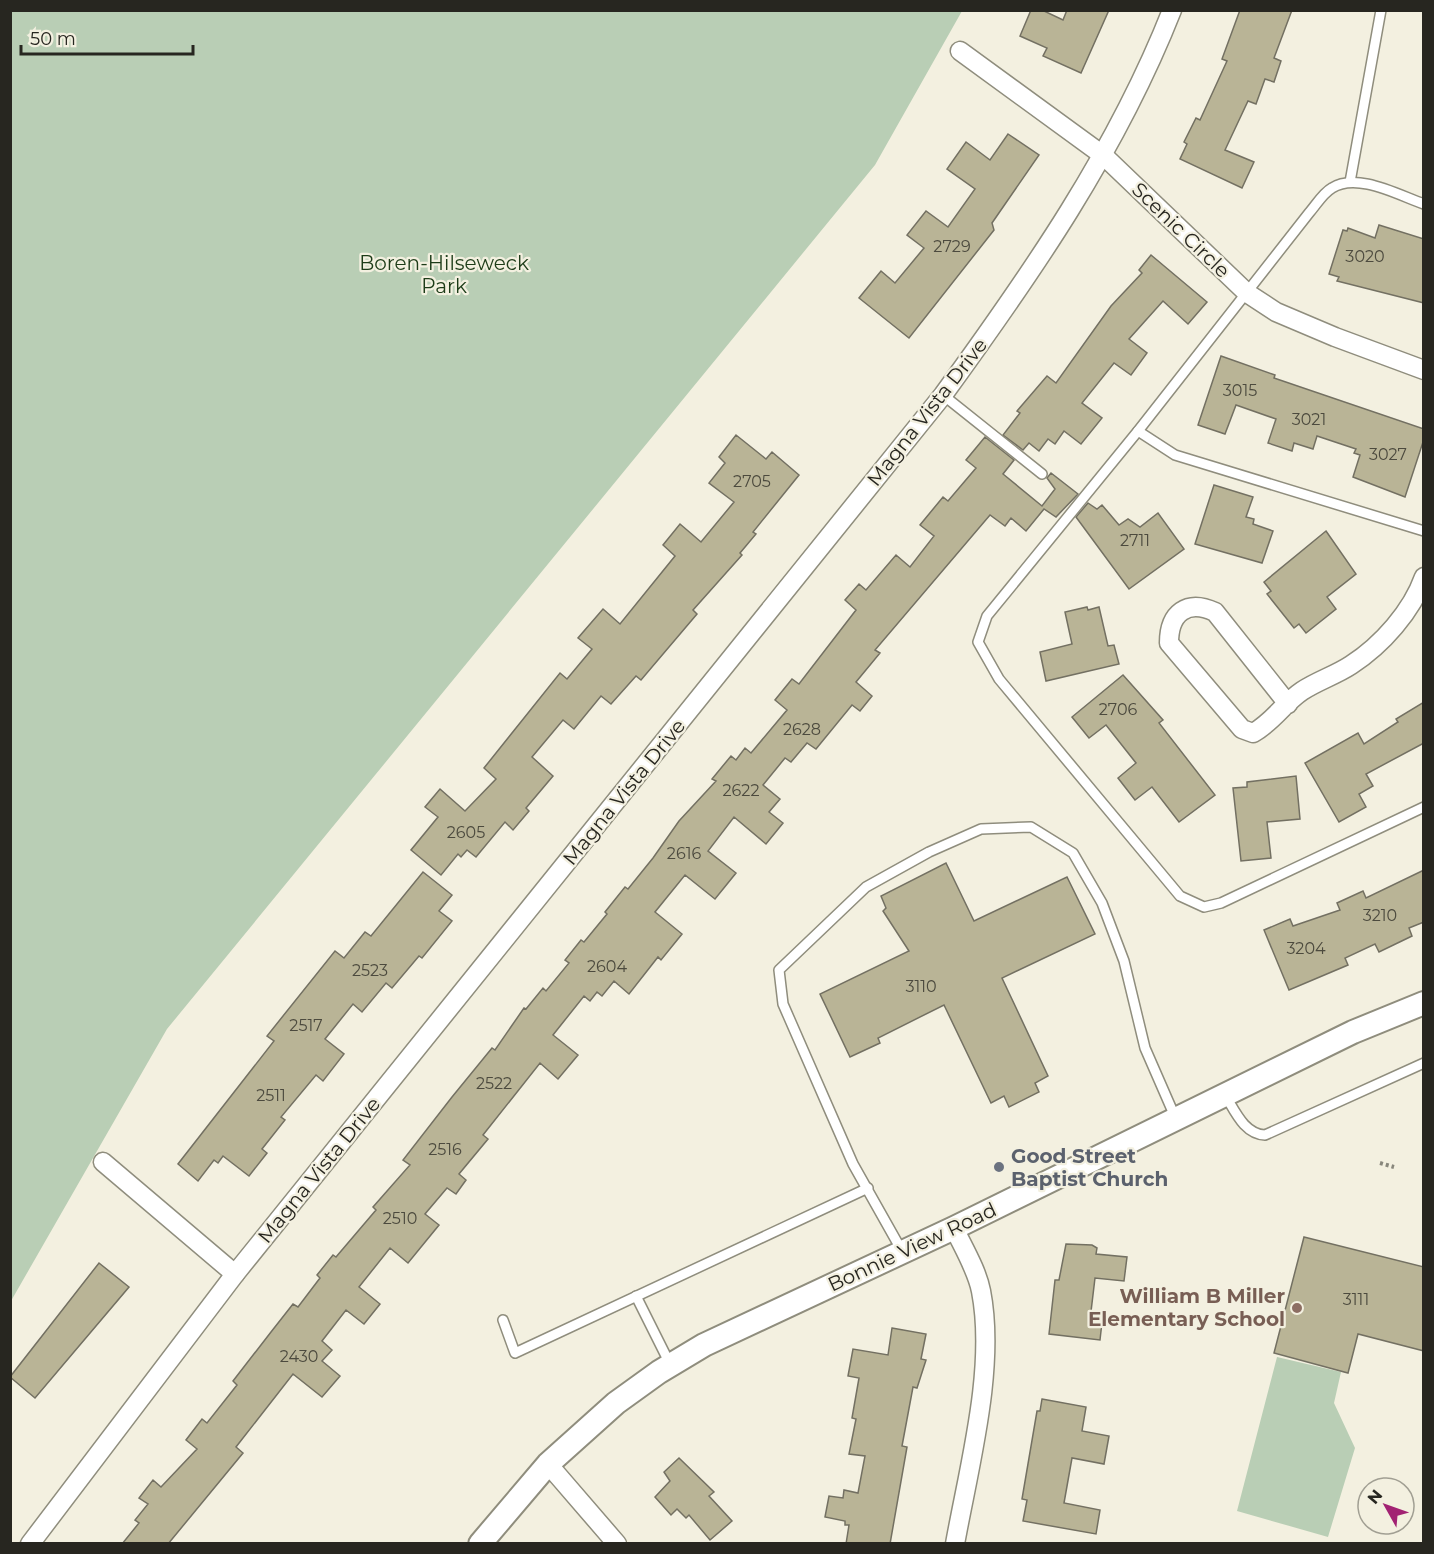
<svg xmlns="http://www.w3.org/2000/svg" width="1434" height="1554" viewBox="0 0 1434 1554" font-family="Montserrat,sans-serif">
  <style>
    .green { fill: #b9ceb5 }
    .building { fill: #b9b496; stroke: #737062; stroke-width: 1.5 }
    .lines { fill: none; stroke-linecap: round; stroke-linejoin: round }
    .service-casing { stroke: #8f8d7d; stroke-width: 12 }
    .minor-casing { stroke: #8f8d7d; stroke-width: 21 }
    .tertiary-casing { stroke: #8f8d7d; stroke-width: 26 }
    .path { stroke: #88877c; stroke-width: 4; stroke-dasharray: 3 3; stroke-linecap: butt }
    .service { stroke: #fff; stroke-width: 9 }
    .minor { stroke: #fff; stroke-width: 18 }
    .tertiary { stroke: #fff; stroke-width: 22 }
    .worship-dot { fill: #6b7280; stroke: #f3f0e0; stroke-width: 2 }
    .education-dot { fill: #8d6e63; stroke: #f3f0e0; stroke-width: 2 }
    .labels { text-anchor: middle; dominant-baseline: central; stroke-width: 4.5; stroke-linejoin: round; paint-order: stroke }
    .number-label { font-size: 16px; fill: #4c4a3e }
    .street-label { font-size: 20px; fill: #272620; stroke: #f3f0e0 }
    .park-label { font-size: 20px; fill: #1d3c18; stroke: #f3f0e0 }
    .worship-label { font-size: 20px; font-weight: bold; fill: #5b616d; stroke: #f3f0e0; text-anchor: start }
    .education-label { font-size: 20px; font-weight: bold; fill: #785e54; stroke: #f3f0e0; text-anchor: end }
  </style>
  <rect width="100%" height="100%" fill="#f3f0e0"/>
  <g class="green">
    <path d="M11,10L962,11L875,165L167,1029L11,1301Z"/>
    <path d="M1277,1357L1341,1372L1334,1403L1355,1448L1328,1537L1237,1511Z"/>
  </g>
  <g class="building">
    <path d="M1031,10H1042L1063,20L1067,10H1109L1081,73L1043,56L1047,48L1020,36Z"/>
    <path d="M1240,10H1292L1274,58L1281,61L1274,82L1265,79L1256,104L1248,101L1225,150L1254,162L1242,188L1180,159L1187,144L1184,142L1196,118L1200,120L1227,61L1222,59Z"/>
    <path d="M1008,134L1039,155L992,223L994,230L909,338L859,298L881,271L895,283L924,248L907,235L926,211L948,227L975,189L947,169L966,142L990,160Z"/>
    <path d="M1379,225L1424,239V303L1337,281L1339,277L1329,274L1343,230L1347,231L1348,228L1375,238Z"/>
    <path d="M1151,255L1207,302L1188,324L1163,301L1129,339L1147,353L1131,375L1114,363L1082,403L1102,418L1081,444L1064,431L1055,444L1048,439L1039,451L1029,443L1023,450L1003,435L1020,413L1017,411L1047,376L1056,383L1111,306L1142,273L1139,270Z"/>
    <path d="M1221,356L1275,375L1274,378L1424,429V439L1405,497L1353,477L1360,455L1354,453L1356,449L1317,436L1313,449L1294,443L1292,451L1268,443L1276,419L1236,405L1225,434L1198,425Z"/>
    <path d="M736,435L766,459L772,452L799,475L753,532L756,534L740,553L742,555L693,610L697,614L641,680L636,676L611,704L601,696L574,729L563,720L532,757L553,776L526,808L529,811L513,830L505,822L476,857L467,850L461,857L458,854L441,875L411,850L438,817L425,807L440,789L465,811L496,779L484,768L560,673L567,679L592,649L578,638L603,609L620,624L675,556L663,545L680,524L701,542L734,502L709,483L725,463L719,457Z"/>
    <path d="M985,437L1014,460L1003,474L1042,506L1055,489L1047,478L1051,473L1078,494L1056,517L1044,509L1026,531L1011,518L1005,526L990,515L875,650L880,653L856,682L872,696L860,711L852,705L816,749L807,743L791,762L785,758L763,785L780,799L769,812L783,823L766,844L734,817L708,851L736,873L715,899L685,875L655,912L682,934L661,960L658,957L629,994L614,981L602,996L597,992L590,1001L584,996L553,1035L578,1055L558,1079L540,1063L483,1135L488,1139L459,1174L466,1180L456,1194L447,1188L425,1214L439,1225L408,1263L390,1248L359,1287L380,1304L364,1324L346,1310L322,1341L332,1350L322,1361L340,1376L322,1397L293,1374L236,1447L243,1453L168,1544H122L139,1523L135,1520L148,1504L139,1498L153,1480L161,1487L197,1449L186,1440L202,1419L207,1423L237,1385L233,1381L271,1332L293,1304L298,1307L320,1278L317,1275L333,1255L336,1257L376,1210L373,1207L410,1165L403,1160L452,1097L492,1048L495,1050L524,1008L526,1009L543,988L546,991L569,963L565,960L581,940L584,942L607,914L605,912L625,887L628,889L653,858L679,821L716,781L712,779L731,756L736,760L745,748L751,753L787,710L775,700L792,679L799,684L856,610L845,600L859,584L866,590L896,555L910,567L934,536L920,525L943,497L948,501L976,468L966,460Z"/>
    <path d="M1214,485L1253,497L1246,517L1254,519L1253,524L1273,531L1262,563L1195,544Z"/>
    <path d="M1088,503L1097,509L1102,505L1119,525L1128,519L1140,527L1158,513L1184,549L1129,589L1076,517Z"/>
    <path d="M1326,531L1356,574L1327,597L1336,609L1306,633L1299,624L1294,628L1267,594L1271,591L1264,582Z"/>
    <path d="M1087,607L1088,610L1099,607L1108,646L1114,645L1119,664L1046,681L1040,652L1072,644L1065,612Z"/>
    <path d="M1123,675L1163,720L1159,723L1215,795L1179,822L1152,787L1135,800L1118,778L1136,763L1106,725L1089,738L1072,717Z"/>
    <path d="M1424,702V743L1366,774L1373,786L1359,794L1366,807L1339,822L1305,763L1358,733L1364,744L1398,722L1396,719Z"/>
    <path d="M1296,776L1300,819L1267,822L1271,858L1241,861L1233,788L1247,787V782Z"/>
    <path d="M946,863L974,921L1067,877L1095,934L1002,978L1048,1076L1035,1083L1039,1092L1009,1107L1004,1096L991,1103L944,1005L878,1038L880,1043L850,1057L820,994L909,951L883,911L886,908L881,896Z"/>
    <path d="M1424,870V922L1409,928L1412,936L1379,952L1375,944L1345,958L1348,965L1289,990L1264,930L1290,919L1293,926L1340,910L1337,903L1363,891L1366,898Z"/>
    <path d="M423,872L452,895L439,911L452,921L422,958L419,956L392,988L386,983L362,1012L353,1004L325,1039L344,1054L323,1081L316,1075L281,1117L285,1120L262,1149L267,1153L249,1176L223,1156L218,1163L214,1160L198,1181L178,1164L274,1041L267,1036L335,951L344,958L365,932L371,936Z"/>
    <path d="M1304,1237L1424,1267V1351L1358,1334L1348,1373L1274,1353Z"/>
    <path d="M1066,1244L1092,1245L1097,1248L1096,1254L1127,1257L1124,1281L1095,1278L1090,1320L1102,1322L1100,1340L1049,1334L1055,1280H1059Z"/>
    <path d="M99,1263L129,1287L35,1398L10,1377Z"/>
    <path d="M892,1328L926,1334L921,1359L926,1360L917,1388L913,1387L902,1446L907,1447L890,1544H846L849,1525H845V1521L825,1517L829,1496L843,1498L844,1490L858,1493L865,1456L849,1454L856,1419L852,1418L859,1378L848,1376L853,1349L888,1355Z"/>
    <path d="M1042,1399L1086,1407L1082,1431L1109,1436L1104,1464L1072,1458L1064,1503L1100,1510L1096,1534L1023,1521L1027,1500L1022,1499L1037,1411H1040Z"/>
    <path d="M679,1458L714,1492L709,1496L732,1521L710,1540L689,1515L686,1518L677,1509L671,1515L655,1497L670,1481L664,1472Z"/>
  </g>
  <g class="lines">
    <g class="service-casing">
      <g id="service">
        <path d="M1350,182L1381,10"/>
        <path d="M1424,204C1398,195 1357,172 1332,188C1323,193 1316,205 1309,213L1138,431L987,616L978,642L999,679L1180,896L1204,907L1221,903L1424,807"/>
        <path d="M943,395L1042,474"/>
        <path d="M1138,431L1175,455L1424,531"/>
        <path d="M1225,1095C1235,1111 1244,1134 1265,1135L1424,1063"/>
        <path d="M902,1251L853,1164L783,1004L779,970L866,887L929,852L981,829L1031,827L1073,853L1102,903L1124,961L1145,1048L1176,1119"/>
        <path d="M636,1296L670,1364"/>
        <path d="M503,1320L515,1353L868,1188"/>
      </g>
    </g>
    <g class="minor-casing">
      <g id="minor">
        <path d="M960,51L1104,156L1247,293L1276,312L1335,337L1424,370"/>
        <path d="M1288,704L1215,612C1187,599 1169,613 1169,643L1242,729L1253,733C1273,722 1284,703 1302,691C1317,681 1336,675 1351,665C1382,645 1412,611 1424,577"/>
        <path d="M103,1162L235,1274"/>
        <path d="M954,1228C963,1247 977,1270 981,1291C996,1368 969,1466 955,1544"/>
        <path d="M548,1464L617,1544"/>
        <path d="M30,1544L235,1274L943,395C1031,274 1116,152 1172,10"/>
      </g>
    </g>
    <g class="tertiary-casing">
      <path id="tertiary" d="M480,1544L548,1464L616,1403L659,1372L704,1345L954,1228L1353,1032L1424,1003"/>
    </g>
    <path class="path" d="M1380,1163L1394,1167"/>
    <use href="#service" class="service"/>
    <use href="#minor" class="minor"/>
    <use href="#tertiary" class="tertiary"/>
  </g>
  <circle class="worship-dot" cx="999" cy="1167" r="6"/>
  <circle class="education-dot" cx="1297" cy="1308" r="6"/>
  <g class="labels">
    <g class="number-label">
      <text x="952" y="246">2729</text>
      <text x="1365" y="256">3020</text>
      <text x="1240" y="390">3015</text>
      <text x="1309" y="419">3021</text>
      <text x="1388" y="454">3027</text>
      <text x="752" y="481">2705</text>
      <text x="1135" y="540">2711</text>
      <text x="1118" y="709">2706</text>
      <text x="802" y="729">2628</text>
      <text x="741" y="790">2622</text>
      <text x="466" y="832">2605</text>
      <text x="684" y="853">2616</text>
      <text x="1380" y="915">3210</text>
      <text x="1306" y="948">3204</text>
      <text x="607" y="966">2604</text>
      <text x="370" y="970">2523</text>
      <text x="921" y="986">3110</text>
      <text x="306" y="1025">2517</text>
      <text x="494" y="1083">2522</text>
      <text x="271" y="1095">2511</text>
      <text x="445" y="1149">2516</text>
      <text x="400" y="1218">2510</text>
      <text x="1356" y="1299">3111</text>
      <text x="299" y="1356">2430</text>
    </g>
    <g class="street-label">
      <text transform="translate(1181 230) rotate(44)">Scenic Circle</text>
      <text transform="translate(927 412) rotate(-52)">Magna Vista Drive</text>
      <text transform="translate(624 792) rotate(-51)">Magna Vista Drive</text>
      <text transform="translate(319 1170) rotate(-51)">Magna Vista Drive</text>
      <text transform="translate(912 1247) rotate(-25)">Bonnie View Road</text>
    </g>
    <g class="park-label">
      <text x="444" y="263">Boren-Hilseweck<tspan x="444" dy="23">Park</tspan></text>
    </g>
    <g class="worship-label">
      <text x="1011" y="1156">Good Street<tspan x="1011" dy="23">Baptist Church</tspan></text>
    </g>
    <g class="education-label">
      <text x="1285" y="1296">William B Miller<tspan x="1285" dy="23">Elementary School</tspan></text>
    </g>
  </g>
  <rect width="1434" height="1554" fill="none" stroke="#272620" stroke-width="24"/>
  <g transform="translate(1386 1506) rotate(310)"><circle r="28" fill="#f3f0e0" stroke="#a19f93" stroke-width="1.5"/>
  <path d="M0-4.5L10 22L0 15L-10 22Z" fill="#a22273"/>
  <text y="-9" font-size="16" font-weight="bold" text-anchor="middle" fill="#272620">N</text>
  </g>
  <path d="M21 45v9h172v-9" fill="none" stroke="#272620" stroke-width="3"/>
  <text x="30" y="45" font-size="18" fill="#272620" stroke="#f3f0e0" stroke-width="4.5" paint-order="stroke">50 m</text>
</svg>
